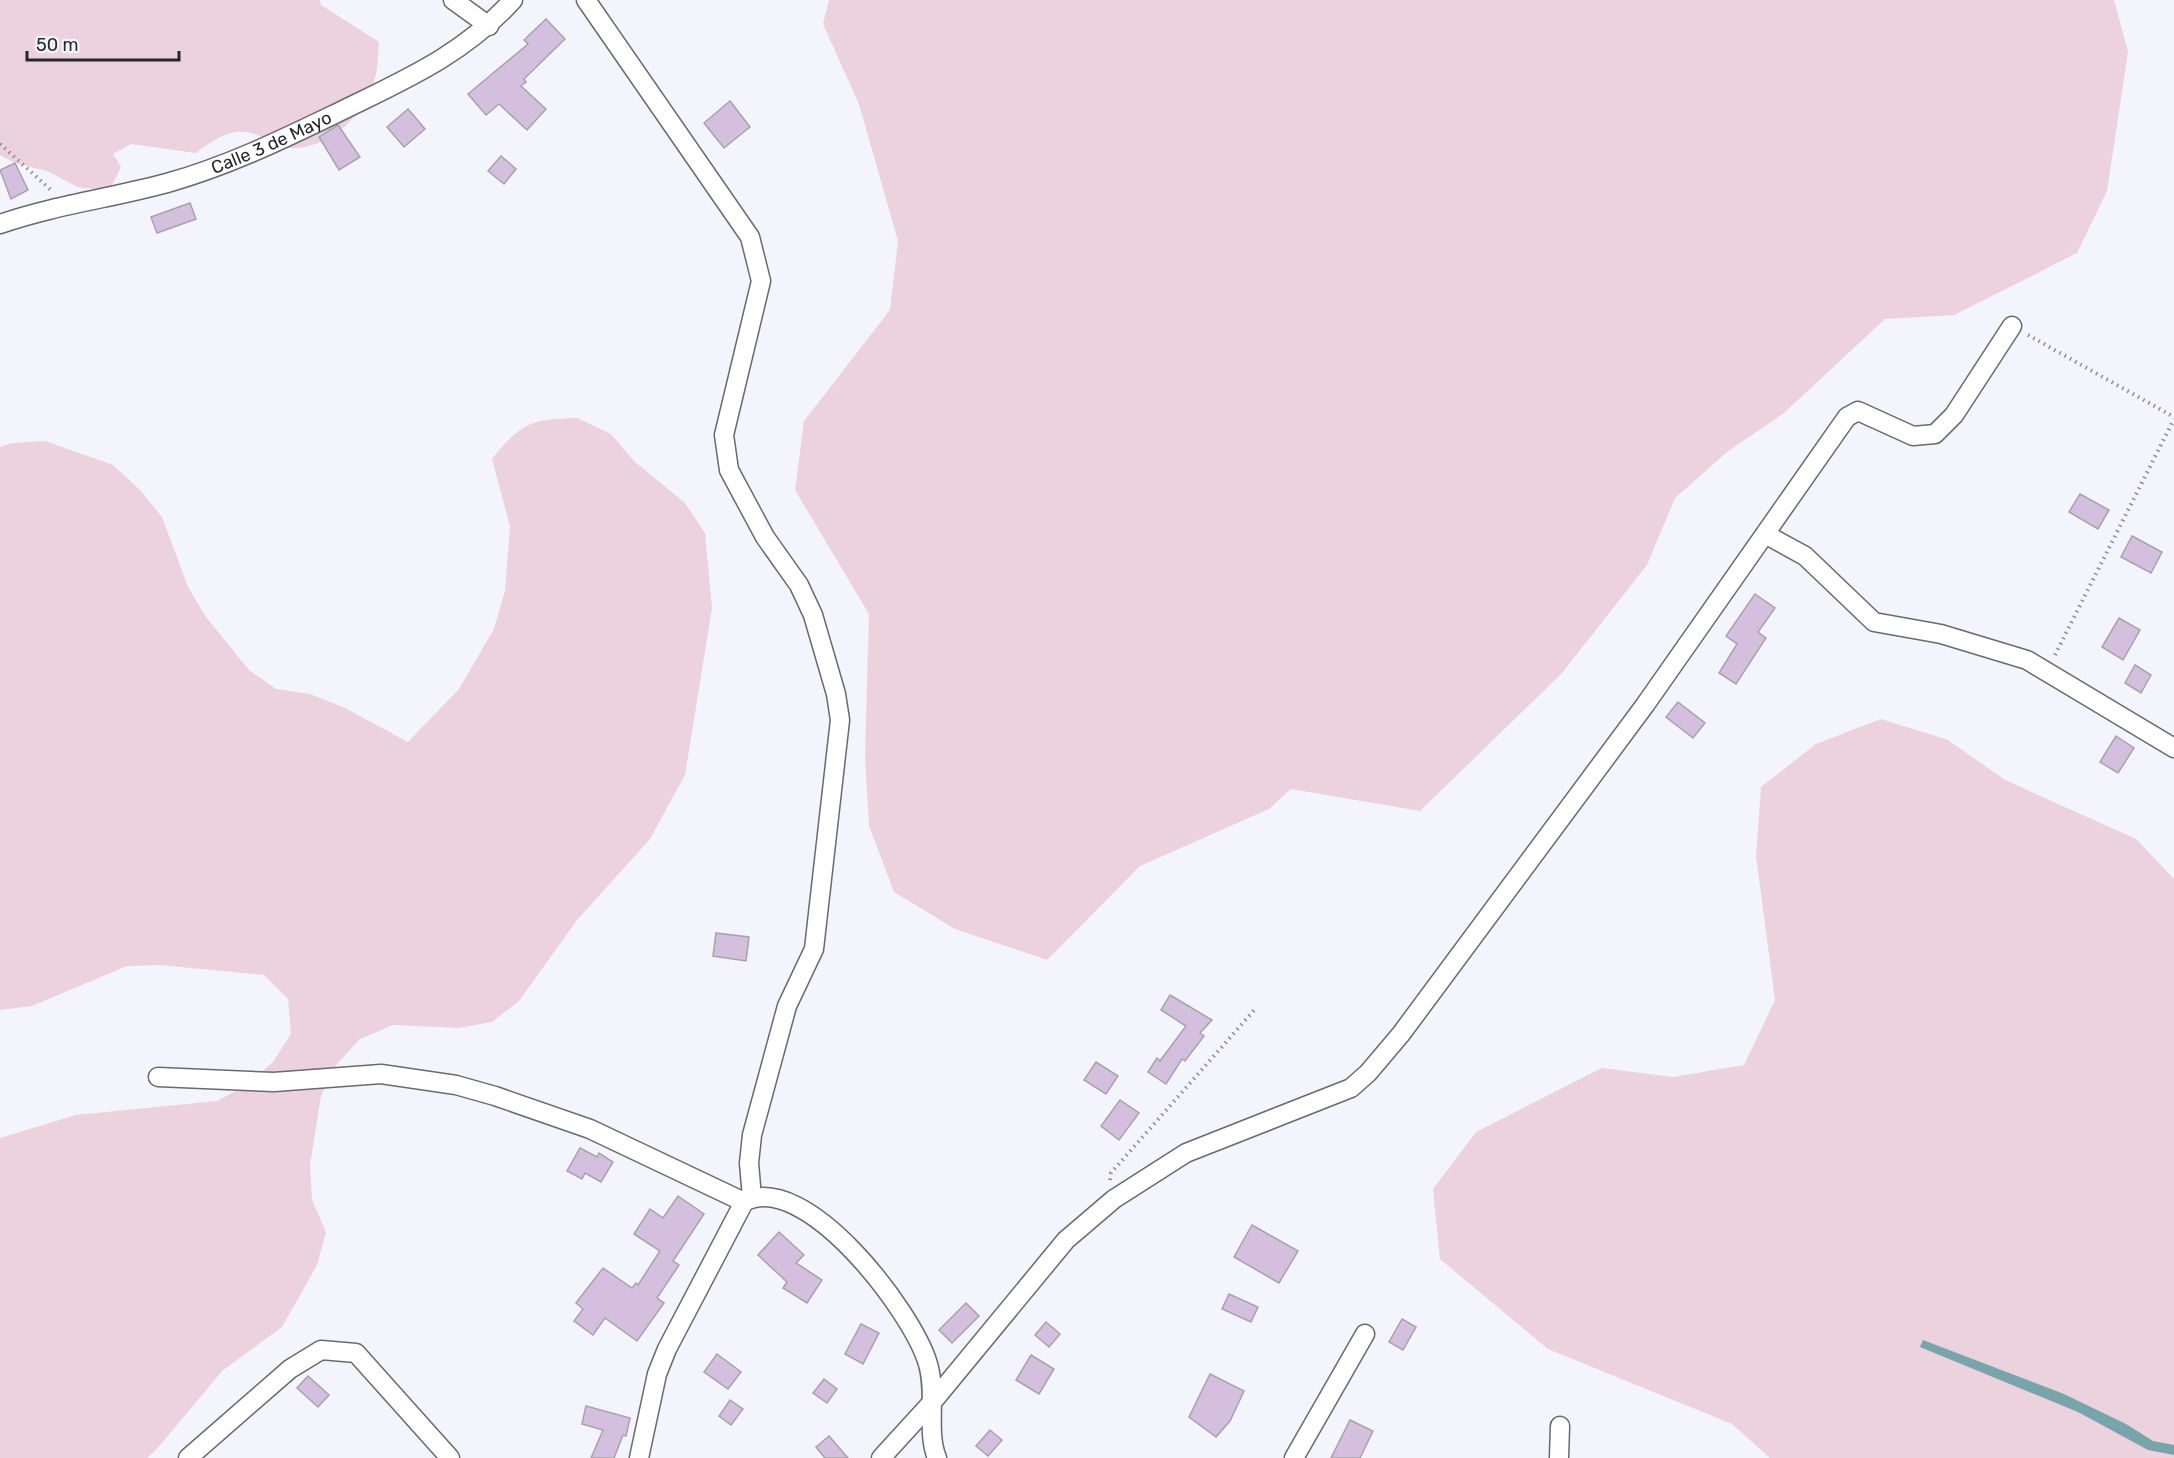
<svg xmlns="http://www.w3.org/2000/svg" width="2174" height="1458" viewBox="0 0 2174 1458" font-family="Rubik,sans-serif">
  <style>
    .green { fill: #ebd2dd }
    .water { fill: #78a4ac }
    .building { fill: #d4bfde; stroke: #a7a3a9; stroke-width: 1.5 }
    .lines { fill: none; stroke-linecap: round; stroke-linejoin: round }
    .minor-casing { stroke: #696a70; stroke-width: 21 }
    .path { stroke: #8c8d93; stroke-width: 4; stroke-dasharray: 1.5 4.5; stroke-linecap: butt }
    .minor { stroke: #fff; stroke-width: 18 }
    .labels { text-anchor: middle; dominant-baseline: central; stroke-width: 6; stroke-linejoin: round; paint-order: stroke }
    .street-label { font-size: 18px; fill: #26272a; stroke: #f3f4fc }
  </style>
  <rect width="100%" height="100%" fill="#f3f4fc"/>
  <g class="green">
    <path d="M0,0H320L321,5L379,42C378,52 378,64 376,74C368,113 329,151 288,148C280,147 270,140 262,137C234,124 217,138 196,153L131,144L113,154L121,167L109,191L78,187L47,171L15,163L0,155Z"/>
    <path d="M829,0H2114L2128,52L2107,191L2077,253L1954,315L1885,319L1784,413L1727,452L1675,498L1647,565L1562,673L1420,811L1291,789L1269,809L1140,866L1047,960L955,929L894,892L869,826L865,756L869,614L795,490L804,421L890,310L898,241L859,104L823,24Z"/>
    <path d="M577,418L611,434L634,461L685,503L705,533L712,608L685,775L650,839L577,920L519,1001L492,1022L458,1028L393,1025L360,1039L337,1064L321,1096L310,1165L312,1200L326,1232L317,1265L282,1327L222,1371L156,1450L147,1458H0V1138L76,1115L217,1101L247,1085L273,1062L291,1034L288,999L264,975L160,965L127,966L32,1006L0,1010V447L12,443L45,441L113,465L140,490L162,517L188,587L206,617L249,670L276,689L310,694L343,707L408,742L459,689L494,629L505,591L510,526L492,459C521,423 531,419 577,418Z"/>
    <path d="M1881,719L1948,740L2005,780L2136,839L2174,879V1458H1770L1732,1424L1548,1349L1440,1259L1433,1189L1476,1132L1602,1068L1673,1077L1744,1065L1775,1000L1756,856L1761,787L1816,744Z"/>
  </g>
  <path class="water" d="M1923,1340L2064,1394L2126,1424L2153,1441L2174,1445V1455L2148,1450L2078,1412L1920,1347Z"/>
  <g class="building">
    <path d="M546,19L565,39L524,79L526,82L521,86L546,109L527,130L499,104L486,115L468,94L528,44L524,40Z"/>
    <path d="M730,101L750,127L724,148L704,123Z"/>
    <path d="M408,109L425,129L404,147L387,127Z"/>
    <path d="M338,125L360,157L339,170L319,137Z"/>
    <path d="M501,156L516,169L504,184L488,171Z"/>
    <path d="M15,163L28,190L11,199L0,170Z"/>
    <path d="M190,203L196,219L157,233L151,217Z"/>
    <path d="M2080,494L2109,510L2098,529L2069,512Z"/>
    <path d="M2132,536L2162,552L2151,573L2121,557Z"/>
    <path d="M1755,594L1775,608L1758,632L1766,638L1736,684L1719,673L1737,644L1726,636Z"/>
    <path d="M2119,618L2140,630L2123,660L2102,647Z"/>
    <path d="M2135,665L2151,675L2141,693L2125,683Z"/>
    <path d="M1678,702L1705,723L1693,738L1666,717Z"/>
    <path d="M2116,736L2134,748L2118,773L2100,762Z"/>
    <path d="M716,933L749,937L746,961L713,956Z"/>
    <path d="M1170,995L1212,1020L1200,1033L1204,1036L1185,1061L1182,1059L1166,1084L1148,1072L1157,1058L1160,1061L1186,1026L1161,1010Z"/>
    <path d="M1096,1062L1118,1076L1106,1094L1084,1080Z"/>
    <path d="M1120,1100L1139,1113L1119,1140L1101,1126Z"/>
    <path d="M580,1148L597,1157L599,1153L613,1162L601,1182L585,1173L582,1179L567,1171Z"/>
    <path d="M678,1196L704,1214L673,1261L679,1265L657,1298L664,1303L637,1341L605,1318L593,1335L574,1321L583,1309L576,1303L603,1268L632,1288L636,1283L638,1285L660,1251L634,1234L650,1209L663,1218Z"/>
    <path d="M1252,1225L1298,1251L1279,1283L1234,1257Z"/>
    <path d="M779,1232L804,1255L796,1263L822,1280L807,1303L783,1288L787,1282L758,1255Z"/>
    <path d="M1229,1294L1258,1307L1251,1322L1222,1309Z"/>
    <path d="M966,1303L979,1316L952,1343L939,1330Z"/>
    <path d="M1402,1319L1416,1327L1403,1350L1389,1342Z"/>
    <path d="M1046,1322L1060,1334L1049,1347L1035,1335Z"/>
    <path d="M861,1324L879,1333L863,1364L845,1354Z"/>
    <path d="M717,1354L741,1372L728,1389L704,1372Z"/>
    <path d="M1031,1355L1054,1369L1039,1394L1016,1380Z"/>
    <path d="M1210,1374L1244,1391L1230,1421L1216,1437L1189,1417Z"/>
    <path d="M308,1376L329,1395L318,1407L297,1388Z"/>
    <path d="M824,1379L837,1389L827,1403L813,1393Z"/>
    <path d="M730,1400L743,1409L731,1425L719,1416Z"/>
    <path d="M586,1406L630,1418L626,1436L623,1435L614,1458H591L603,1430L582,1424Z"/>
    <path d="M1350,1420L1373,1431L1360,1458H1331Z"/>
    <path d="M990,1430L1002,1440L988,1456L976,1446Z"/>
    <path d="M829,1436L848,1458H825L816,1447Z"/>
  </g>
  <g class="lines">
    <g class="minor-casing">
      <g id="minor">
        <path d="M453,0L489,26"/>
        <path d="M586,0L750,237L761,281L724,435L729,470L765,537L799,585L813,615L836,694L840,720L814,949L787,1006L752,1135L749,1163L752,1198"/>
        <path id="s1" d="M0,224C55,205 112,198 167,183C228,166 283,139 339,112C404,80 463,55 513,0"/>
        <path d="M1765,534L1805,556L1874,622L1941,634L2027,660L2174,748"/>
        <path d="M158,1077L274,1082L381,1074L456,1085L495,1096L590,1129L744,1202"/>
        <path d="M188,1458L290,1369L321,1350L356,1353L450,1458"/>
        <path d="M639,1458L657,1374L667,1349L744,1202C805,1169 913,1312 928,1364C937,1395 926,1432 937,1458"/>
        <path d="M881,1458L934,1400L1066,1240L1114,1199L1186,1153L1351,1088L1368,1073L1401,1034L1645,705L1847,417L1858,411L1913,436L1935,434L1954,415L2012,326"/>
        <path d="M1294,1458L1365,1334"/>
        <path d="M1559,1458L1560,1426"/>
      </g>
    </g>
    <g class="path">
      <path d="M0,144L51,190"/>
      <path d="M2028,335L2174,417"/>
      <path d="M2055,655L2174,419"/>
      <path d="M1110,1180L1111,1173L1256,1008"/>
    </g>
    <use href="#minor" class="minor"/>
  </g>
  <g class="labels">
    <g class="street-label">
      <text stroke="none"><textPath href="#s1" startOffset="284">Calle 3 de Mayo</textPath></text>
    </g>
  </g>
  <path d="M27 51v9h152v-9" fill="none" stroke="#26272a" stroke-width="3"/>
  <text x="36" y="51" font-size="18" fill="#26272a" stroke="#f3f4fc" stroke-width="4.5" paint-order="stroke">50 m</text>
</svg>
